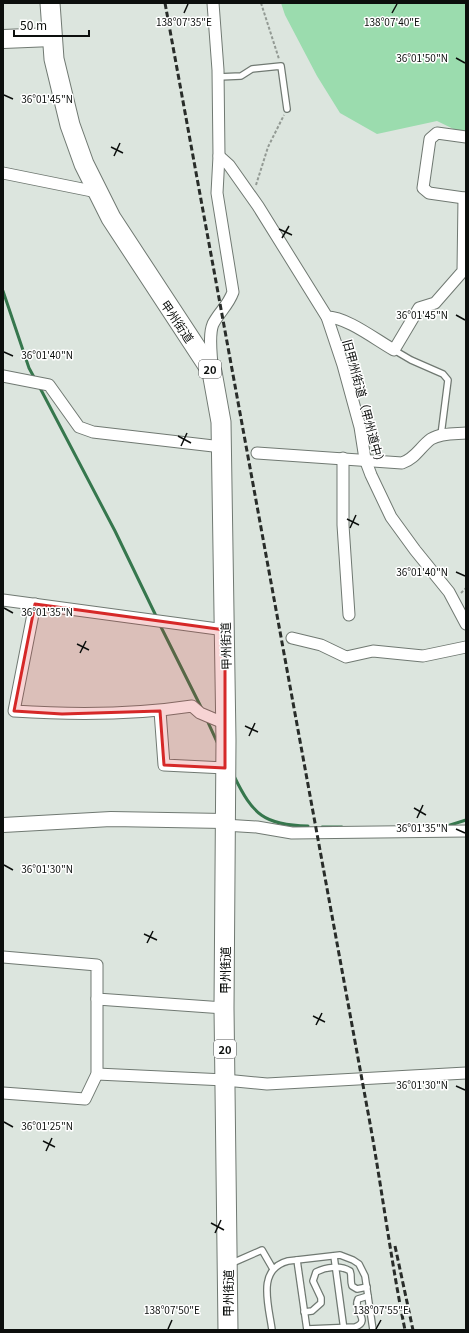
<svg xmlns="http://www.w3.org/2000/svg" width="469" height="1333" viewBox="0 0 469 1333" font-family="Georgia,'Noto Sans JP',serif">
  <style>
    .green { fill: #9bdcae }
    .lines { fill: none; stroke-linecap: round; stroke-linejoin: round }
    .stream { stroke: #36774d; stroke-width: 3 }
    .service-casing { stroke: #707972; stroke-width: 8 }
    .minor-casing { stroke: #707972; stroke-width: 13 }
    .tertiary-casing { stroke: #707972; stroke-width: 16 }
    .primary-casing { stroke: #707972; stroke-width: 20 }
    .trunk-casing { stroke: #707972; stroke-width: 21 }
    .path { stroke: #939a94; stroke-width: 2; stroke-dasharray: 3 2; stroke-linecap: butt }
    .service { stroke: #fff; stroke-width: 5.5 }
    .minor { stroke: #fff; stroke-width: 11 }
    .tertiary { stroke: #fff; stroke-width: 14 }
    .primary { stroke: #fff; stroke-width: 18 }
    .trunk { stroke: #fff; stroke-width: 19 }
    .rail { stroke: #282c29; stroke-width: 3; stroke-dasharray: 6 3; stroke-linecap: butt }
    .marked { fill: #d62828; fill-opacity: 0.2; stroke: #d62828; stroke-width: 3; stroke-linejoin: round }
    .ticks { fill: none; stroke: #0c0f0d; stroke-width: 1.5 }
    .labels { text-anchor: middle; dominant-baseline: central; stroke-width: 3; stroke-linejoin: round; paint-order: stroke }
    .shield { fill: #fff; stroke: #555756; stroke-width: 1 }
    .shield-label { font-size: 11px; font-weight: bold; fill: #0c0f0d }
    .street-label { font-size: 12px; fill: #0c0f0d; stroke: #fff }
    .ticks-label { font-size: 10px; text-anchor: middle; fill: #0c0f0d; stroke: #fff; stroke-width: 3; stroke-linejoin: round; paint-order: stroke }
  </style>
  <rect width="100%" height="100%" fill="#dce5de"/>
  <path class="green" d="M281,3H466V135L437,121L377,134L340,113L317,76L285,15Z"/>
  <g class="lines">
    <g class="stream">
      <path d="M3,291L29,368L35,379"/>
      <path d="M39,386L115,531L157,618"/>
      <path d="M160,625L202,709"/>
      <path d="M207,720L218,744"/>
      <path d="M234,776C253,815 264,825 308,826"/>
      <path d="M447,826L466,820"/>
      <path d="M322,827H342"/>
    </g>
    <g class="service-casing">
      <g id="service">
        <path d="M218,77L241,76L252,69L281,66L287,109"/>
        <path d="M394,350L411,360L443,374L448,380L441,435"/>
        <path d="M334,1256L344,1330"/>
        <path d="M297,1260L307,1330"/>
        <path d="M230,1264L262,1250L273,1269"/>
        <path d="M304,1312L312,1311L321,1303V1298L313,1281L316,1272C326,1267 340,1265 350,1271C352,1276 350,1280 352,1286L357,1289L367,1287"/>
        <path d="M307,1329L355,1327C372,1321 352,1310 358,1299L368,1296"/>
        <path d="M272,1330C269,1306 256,1269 288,1261L340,1255L353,1260L359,1264L365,1276L373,1330"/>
      </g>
    </g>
    <g class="minor-casing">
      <g id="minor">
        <path d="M219,156L229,165L258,206L327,317L343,365L360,427L365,459L371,475L391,517L415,550L449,592L466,624"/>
        <path d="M3,173L97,192"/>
        <path d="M464,198L429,193L423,188L430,139L437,133L466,137"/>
        <path d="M327,317C347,317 376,340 394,350L419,308L435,303L463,271L464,198H466"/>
        <path d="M212,369C212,356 208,336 213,324C219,312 228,306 233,292L217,193L219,156L218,70L213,3"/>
        <path d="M3,376L49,385L79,427L93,432L222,447"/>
        <path d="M257,453L402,463C416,458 420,447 431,439C441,433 455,434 466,433"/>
        <path d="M343,458V525L349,615"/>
        <path d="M3,600L225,630"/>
        <path d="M35,604L14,711C74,715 133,715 192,706L200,713L226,724"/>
        <path d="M292,638L321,645L346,657L373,651L423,656L466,647"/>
        <path d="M160,711L164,765L225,768"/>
        <path d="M224,825L257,827L292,833L466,831"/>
        <path d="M3,957L97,965V999L224,1008"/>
        <path d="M97,1074L225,1080L267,1084L466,1073"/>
        <path d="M3,1093L85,1099L97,1074V999"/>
      </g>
    </g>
    <g class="tertiary-casing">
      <path id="tertiary" d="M3,825L111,819L224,821"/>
    </g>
    <g class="primary-casing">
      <path id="primary" d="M3,39L52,37"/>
    </g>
    <g class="trunk-casing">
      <path id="trunk" d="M50,3L54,59L70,125L84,164L111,218L212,372L221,422L226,740L224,1008L228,1330"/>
    </g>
    <g class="path">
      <path d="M261,3L279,59"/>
      <path d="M256,185L268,147L284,115"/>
      <path d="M461,593L466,588"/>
    </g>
    <use href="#service" class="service"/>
    <use href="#minor" class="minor"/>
    <use href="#tertiary" class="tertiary"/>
    <use href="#primary" class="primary"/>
    <use href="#trunk" class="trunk"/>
    <g class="rail">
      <path d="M165,3L367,1107C381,1181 390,1256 405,1330"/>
      <path d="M395,1246L413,1330"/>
    </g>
  </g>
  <path class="marked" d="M35,604L225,630V768L164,765L160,711L62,714L14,711Z"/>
  <path class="ticks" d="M184,13L188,4M392,13L397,4M456,58L465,63M4,95L13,99M111,147L123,153M114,156L120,143M279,229L292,235M282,238L289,226M456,315L465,320M4,352L13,356M178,436L191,443M181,446L187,433M347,519L359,525M350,528L356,515M456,572L465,576M4,608L13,613M77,644L89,650M80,653L86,641M245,726L258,732M249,736L255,723M414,808L426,815M417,818L423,805M456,829L465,833M4,865L13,870M144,934L157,940M147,943L153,931M313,1016L325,1022M316,1025L322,1013M456,1086L465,1090M4,1122L13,1127M43,1141L55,1147M46,1151L52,1138M211,1223L224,1230M215,1233L221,1220M168,1329L172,1320M376,1329L381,1320"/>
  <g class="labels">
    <g class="shield">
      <rect x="199" y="360" width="22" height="18" rx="3"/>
      <rect x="214" y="1040" width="22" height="18" rx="3"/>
    </g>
    <g class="shield-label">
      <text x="210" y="369">20</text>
      <text x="225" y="1049">20</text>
    </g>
    <g class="street-label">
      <text transform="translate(178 321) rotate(56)">甲州街道</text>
      <text transform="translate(365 403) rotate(75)">旧甲州街道（甲州道中）</text>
      <text transform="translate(225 646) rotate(-91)">甲州街道</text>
      <text transform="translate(224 970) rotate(-90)">甲州街道</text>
      <text transform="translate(227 1293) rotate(-90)">甲州街道</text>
    </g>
  </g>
  <g class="ticks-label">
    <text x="184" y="26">138°07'35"E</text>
    <text x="392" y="26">138°07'40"E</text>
    <text x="422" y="62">36°01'50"N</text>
    <text x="47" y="103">36°01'45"N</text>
    <text x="422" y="319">36°01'45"N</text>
    <text x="47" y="359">36°01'40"N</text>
    <text x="422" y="576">36°01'40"N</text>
    <text x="47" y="616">36°01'35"N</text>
    <text x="422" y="832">36°01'35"N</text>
    <text x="47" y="873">36°01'30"N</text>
    <text x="422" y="1089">36°01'30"N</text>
    <text x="47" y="1130">36°01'25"N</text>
    <text x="172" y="1314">138°07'50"E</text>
    <text x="381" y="1314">138°07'55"E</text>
  </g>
  <rect width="469" height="1333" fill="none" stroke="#0c0f0d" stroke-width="8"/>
  <path d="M14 30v6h75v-6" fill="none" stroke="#0c0f0d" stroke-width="2"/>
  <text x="20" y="30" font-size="12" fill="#0c0f0d" stroke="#ffffff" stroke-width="3" paint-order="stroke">50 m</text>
</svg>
